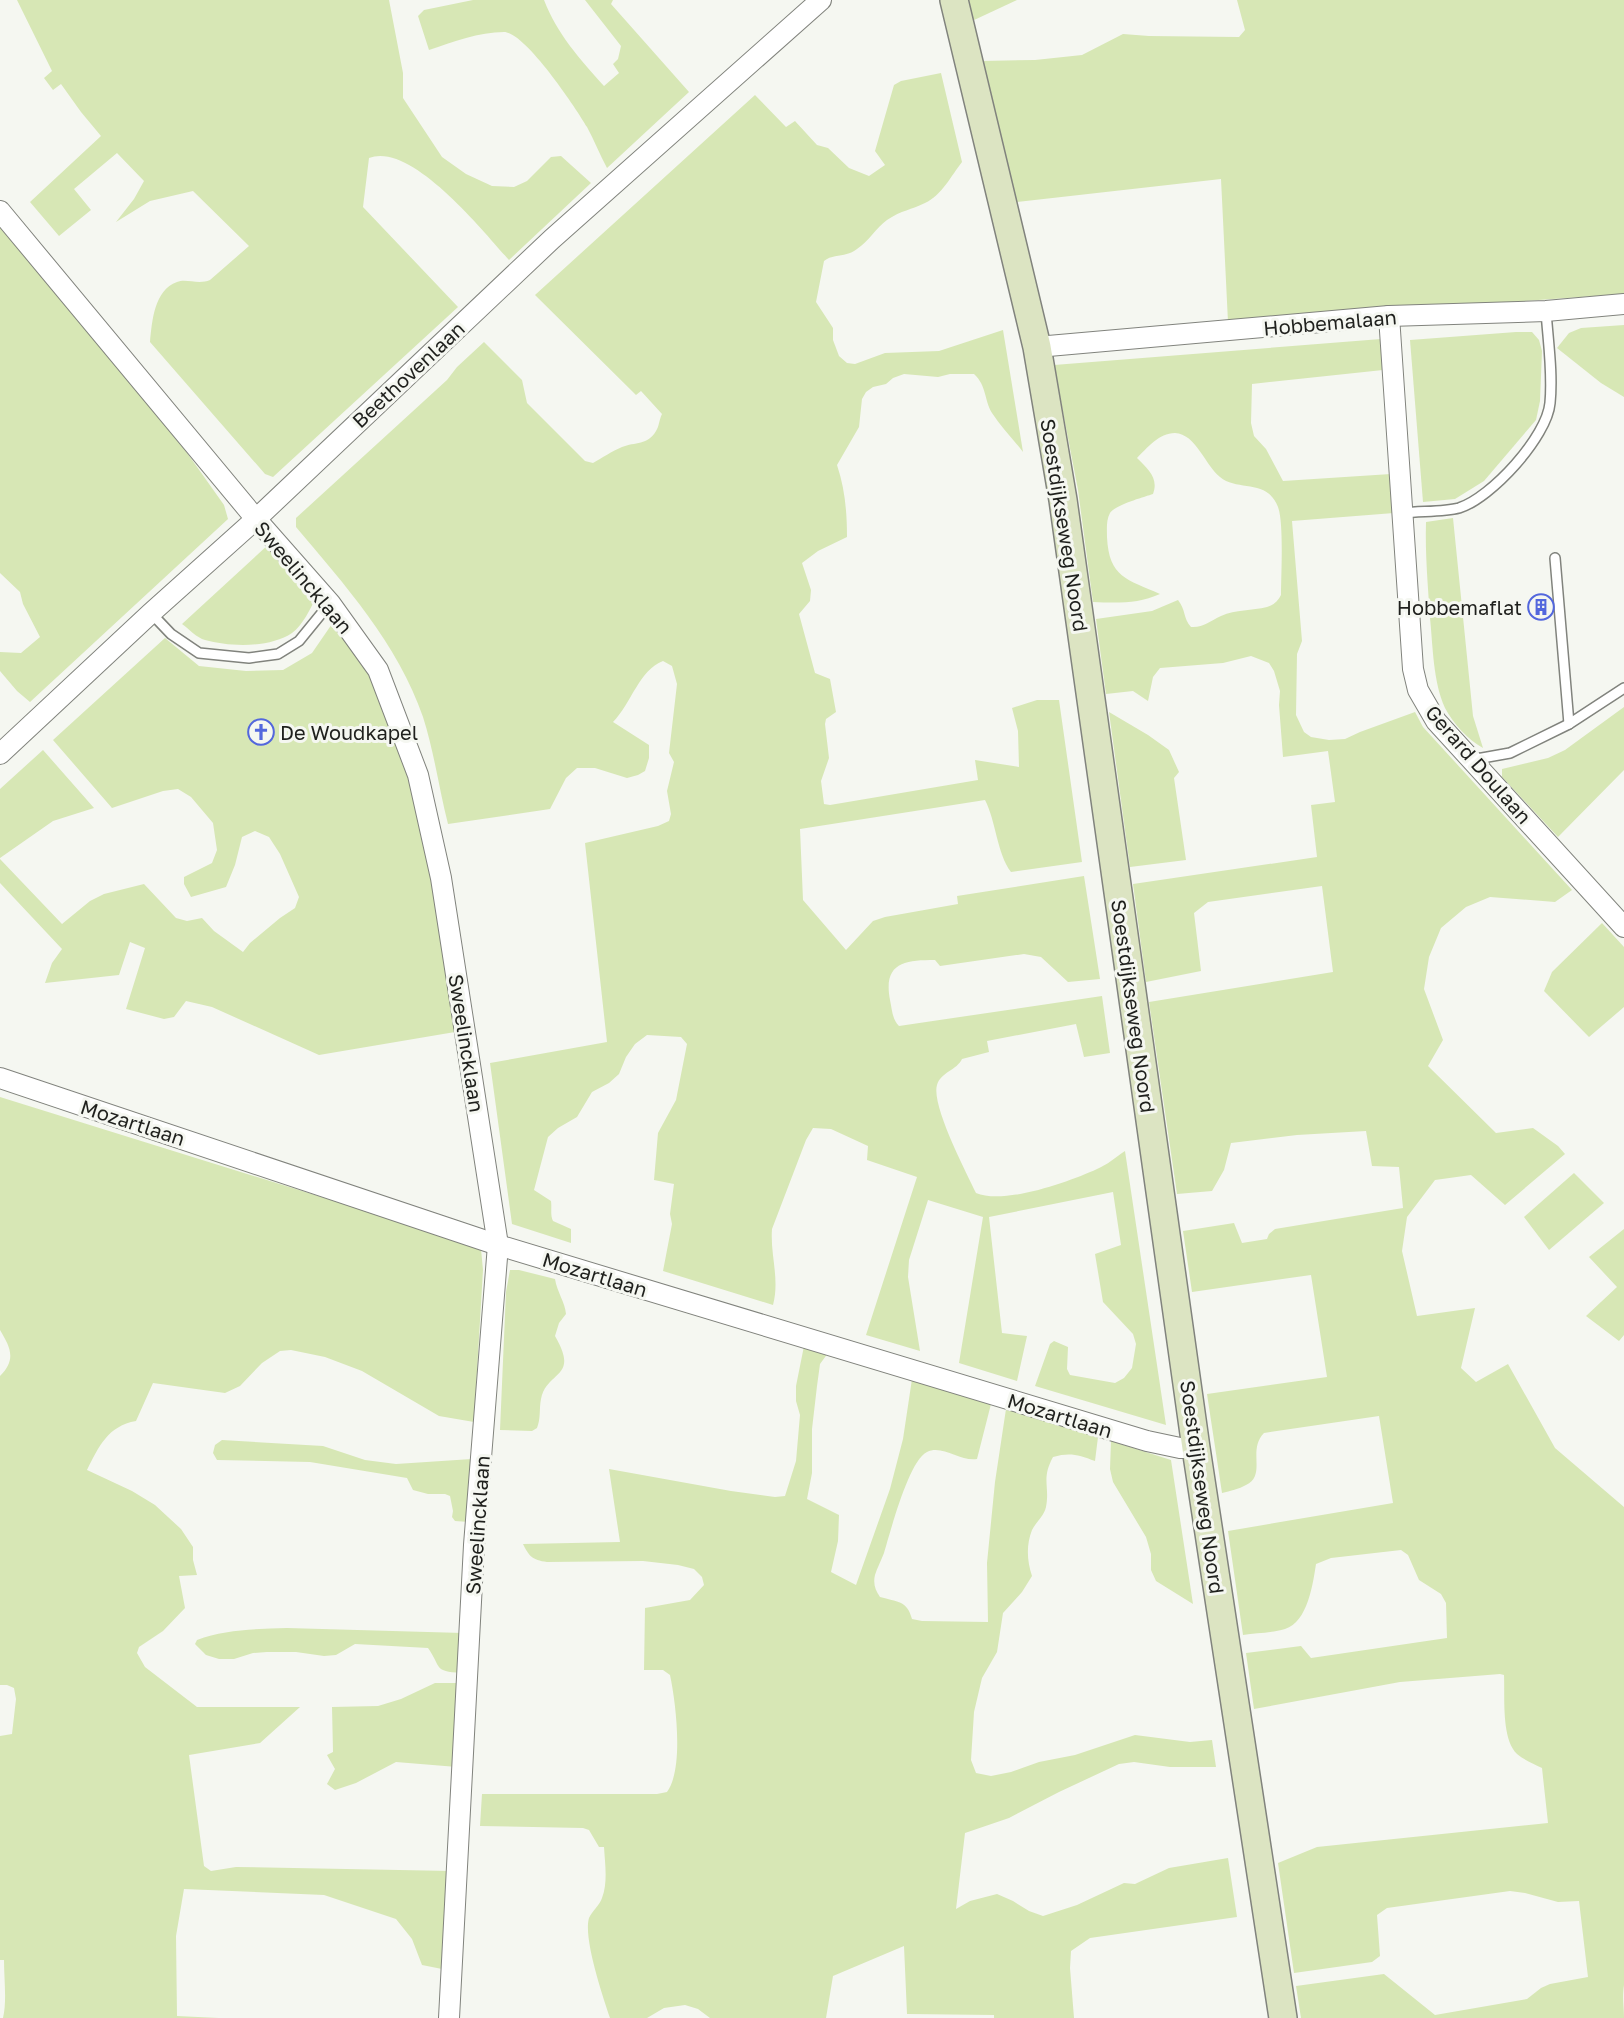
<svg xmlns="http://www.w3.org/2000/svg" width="1624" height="2018" viewBox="0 0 1624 2018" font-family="'Golos Text',sans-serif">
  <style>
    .green { fill: #d7e7b5 }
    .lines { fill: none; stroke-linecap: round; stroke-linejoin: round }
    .lane-casing { stroke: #81837d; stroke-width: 12 }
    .street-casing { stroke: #81837d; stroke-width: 22 }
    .secondary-casing { stroke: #81837d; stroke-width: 30 }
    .lane { stroke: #fff; stroke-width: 9 }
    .street { stroke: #fff; stroke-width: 20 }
    .secondary { stroke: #dce4c2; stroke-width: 27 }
    .labels { text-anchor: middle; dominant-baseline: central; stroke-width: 6; stroke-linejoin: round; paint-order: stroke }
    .street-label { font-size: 20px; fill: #1f201d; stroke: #f5f7f1 }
    .poi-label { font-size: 20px; fill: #1f201d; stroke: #f5f7f1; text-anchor: end }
  </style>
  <rect width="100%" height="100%" fill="#f5f7f1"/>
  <g class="green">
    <path d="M17,0H389L403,73V98L442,157L466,174L492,186L514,187L527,181L551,157L561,156L591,183L509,260C484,232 411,141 369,158L363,207L458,307L273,477L265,474L150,342C152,322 154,290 177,282C186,278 198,285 210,280L249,246L193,191L150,201L116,222L134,199L144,181L117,153L74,189L91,210L59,236L30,202L101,136L81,112L61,84L53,90L44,78L52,71Z"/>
    <path d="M473,0H544C557,34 580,59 604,86L619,73L613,64L618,59L621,46L585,0H613L611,4L689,92L607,168C600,155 594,140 587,127C576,108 525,32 504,32C479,32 453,42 429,50L418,16L424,10Z"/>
    <path d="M967,0H1017L972,21Z"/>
    <path d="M1237,0H1624V294L1228,322L1221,179L1017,202L982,61L1035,60L1082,55L1123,34L1149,36L1239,37L1245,30Z"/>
    <path d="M941,73L962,162C951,176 942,195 925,203C911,210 902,210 887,220C876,228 869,241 857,249C846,258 834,253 824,261L816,302L833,328V340L839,356L847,363L855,364L885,353L939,351L1003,330L1023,452C1013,439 1001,427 992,413C984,400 987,386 974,374H950L938,377L904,374L893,378L886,384L873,387L866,392L862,399L859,427L837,465C845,489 847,512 847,537L818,551L802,563L811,590L810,601L799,614L815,673L830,679L836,712L826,719L825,724L829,758L821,781L824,804L830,805L978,780L975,760L1019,767L1018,731L1012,708L1037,700H1059L1082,862L1011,872C997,854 996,821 985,800L800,829L803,900L846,950L873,921L885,917L958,904L957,896L1084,876L1100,979L1068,982L1041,957L1024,954L940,966L935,960C904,960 883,963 890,1000C892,1009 892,1019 899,1026L1102,996L1110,1053L1084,1057L1076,1024L987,1041L989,1052L962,1059C957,1070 941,1072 937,1085C931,1105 966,1172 976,1193C1004,1205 1069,1182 1097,1169C1107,1165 1116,1157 1125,1151L1166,1425L1035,1386L1050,1344L1054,1341L1068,1347L1067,1369L1070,1375L1115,1383L1124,1378L1132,1368L1136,1344L1133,1334L1103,1302L1095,1254L1121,1245L1113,1192L989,1217L1002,1333L1027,1336L1017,1381L959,1363L983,1217L928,1200L909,1260L908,1277L920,1351L866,1335L917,1177L867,1160L868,1146L831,1129L813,1128L806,1140L772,1229C770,1255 780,1279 773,1305L663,1271L672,1224L670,1214L674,1184L654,1180L658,1133L676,1100L687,1044L681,1037L647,1035L635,1044L626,1057L619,1074L609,1083L592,1092L577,1117L558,1128L548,1137L534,1190L551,1201C552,1208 550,1215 553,1221L571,1229V1243L512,1224L490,1063L607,1042L585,843L658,826L669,821L671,814L667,791L674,762L669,753L677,684L672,666L663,661C639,670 631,704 613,722L649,745V758L645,771L638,775L627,778L595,768H577L566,778L550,809L448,824C439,789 434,751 423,717C398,644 344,584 296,527V518L447,380L457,367L484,342L522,380L527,403L585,461L593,463C602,458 612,451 622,447C635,442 648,445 656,431C659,427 659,420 662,414L641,391L636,395L535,295L755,95L786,127L795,121L817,145L828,148L849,168L869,176L885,165L875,151L894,85L901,81Z"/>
    <path d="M0,222L71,312L185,450L224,505L228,519L30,702L17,691L0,671V652L21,653L40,637L23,604L20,592L0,573Z"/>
    <path d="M1624,325V397L1601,383L1557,348L1569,333L1581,328Z"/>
    <path d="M1516,332H1532L1539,340L1542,351L1540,401L1536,420L1484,481L1455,499L1423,502L1410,340Z"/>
    <path d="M1381,339L1383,370L1252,384L1251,423L1254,436L1266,449L1283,481L1391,474L1394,513L1292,521L1302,641L1297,654L1296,715L1304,732L1311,737L1329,740L1345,739L1360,732L1415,712L1423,727L1572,890L1555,902L1490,897L1466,907L1441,928L1429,957L1424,989L1443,1040L1428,1066L1496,1133L1533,1128L1558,1146L1565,1154L1505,1205L1471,1175L1435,1180L1407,1217L1402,1251L1417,1316L1475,1308L1461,1368L1476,1382L1508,1364L1555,1448L1624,1507V1985C1622,1999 1624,2005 1624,2018H1301L1296,1986L1384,1974L1435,2015L1527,1999L1541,1988L1550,1984L1588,1977L1579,1901L1558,1902L1525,1893L1510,1891L1387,1908L1377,1915L1380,1956L1372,1962L1294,1973L1278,1863L1317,1847L1548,1823L1542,1768C1534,1764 1524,1760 1517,1754C1501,1739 1505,1696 1504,1675L1500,1674L1400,1682L1254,1709L1246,1653L1301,1646L1311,1658L1447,1638L1446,1603L1441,1594L1419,1580L1408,1555L1401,1550L1331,1558L1316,1564C1313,1583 1308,1622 1285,1629C1272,1633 1257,1633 1243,1635L1228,1531L1393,1503L1379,1416L1264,1433C1247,1450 1267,1475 1246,1485C1239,1489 1230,1491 1222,1493L1207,1394L1327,1377L1311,1275L1192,1292L1183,1231L1234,1223L1242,1243L1267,1239L1269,1234L1275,1229L1403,1208L1399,1167L1372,1166L1366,1131L1297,1135L1231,1143L1224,1170L1212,1191L1177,1194L1149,1002L1333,972L1322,886L1208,902L1194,913L1201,971L1146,982L1133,884L1317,857L1311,805L1335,802L1328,751L1283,757L1279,705L1280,691L1274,671L1269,663L1251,656L1223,663L1160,668L1153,677L1148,701L1133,691L1106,694L1096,619L1152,611L1178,600C1186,610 1183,618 1191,627C1203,628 1210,621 1221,616C1236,609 1252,611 1267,607C1274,605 1278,601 1281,595C1281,576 1284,523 1278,507C1267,478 1238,492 1220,477C1205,465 1196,434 1175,433C1159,433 1147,448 1137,458C1148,469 1159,478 1153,494C1144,497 1115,505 1110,513C1106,520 1107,530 1107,537C1109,578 1127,579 1160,594C1138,604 1117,603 1093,602L1078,490L1054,365Z"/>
    <path d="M1453,518L1473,716L1483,748C1468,740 1453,723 1445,708C1433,681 1433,647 1430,618C1428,586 1425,554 1426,522Z"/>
    <path d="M269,544L316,598C310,609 303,625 292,633C270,648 230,647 205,640C197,638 189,629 182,624Z"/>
    <path d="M334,621L368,666L403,760L423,824L455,1032L319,1055L212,1007L186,1001L174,1017L164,1019L126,1009L145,948L130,942L119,975L45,983L52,963L62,949L0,883V859L62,924L90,901L104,894L144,884L176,918L187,921L202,918L214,931L243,952L250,943L280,918L295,908L299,897L280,854L269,837L255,831L242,837L235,865L226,887L191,897L184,884V877L212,863L217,850L213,823L191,797L178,789L163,791L112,808L53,740L165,638L199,666L246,671L283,670L312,653Z"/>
    <path d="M1624,707V770L1558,837L1502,777V769L1548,758L1565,750Z"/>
    <path d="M1109,712L1148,735L1169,750L1179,772L1174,778L1186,860L1130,867Z"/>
    <path d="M43,750L94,808L53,821L0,858V789Z"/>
    <path d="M1602,923L1624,947V1007L1589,1037L1544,991L1552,972Z"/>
    <path d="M0,1097L479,1246L481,1249L483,1270L474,1422L439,1416L362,1371L325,1357L291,1350L280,1351L262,1363L240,1386L225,1393L153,1383L136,1421C108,1426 99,1446 87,1470L132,1491L155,1505L181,1529L193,1547V1560L197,1575L179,1576L185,1608L163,1631L139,1647L137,1653L145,1667L197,1707H300L260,1743L189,1755L204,1866L211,1871L236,1867L452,1871L447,1970L422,1965L412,1939L396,1919L324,1895L184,1889L176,1936L177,2016L219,2018H3C7,2002 4,1978 4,1960H0V1736L12,1734L16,1699L14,1688L7,1685H0V1376C17,1359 10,1347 0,1330Z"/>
    <path d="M1574,1173L1604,1203L1549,1250L1524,1217Z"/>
    <path d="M1624,1229V1335L1619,1341L1586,1316L1617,1287L1589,1257Z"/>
    <path d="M510,1270H519L555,1279C557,1292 565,1302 566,1314L559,1323L555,1336C580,1379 547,1370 541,1399C539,1409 541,1418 537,1428L532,1431L500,1430L506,1292Z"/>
    <path d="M804,1346L828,1353L820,1364L817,1386L812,1429V1473L807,1499L839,1515L838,1541L831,1572L856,1585L890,1489L903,1439L912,1379L991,1404L977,1459C961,1462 942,1444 927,1452C909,1460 890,1533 884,1553C881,1561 877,1568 875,1575C873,1583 875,1590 880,1597C897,1602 907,1600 912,1619L922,1621L988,1622L987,1563L995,1482L1006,1409L1098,1437L1095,1461C1079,1455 1070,1452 1053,1457C1041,1479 1050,1486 1046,1507C1044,1516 1036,1522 1032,1530C1026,1545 1027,1561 1032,1576L1022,1592L1003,1613L997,1652L982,1678L974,1712L971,1760L976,1773L991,1776L1011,1772L1039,1762L1075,1755L1135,1735L1190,1742L1212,1740L1216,1767H1170L1134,1762L1119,1764L1059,1792L1009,1818L965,1833L956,1909L970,1901L997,1894L1013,1901L1029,1911L1043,1916L1077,1905L1124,1883L1135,1884L1169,1868L1228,1858L1237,1917L1090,1938L1071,1951L1070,1968L1074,2018H994V2015L907,2014L904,1946L833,1976L826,2018H710L698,2009L685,2005L664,2008L647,2018H610C603,1997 583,1938 589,1918C592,1911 600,1905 602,1898C608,1882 605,1864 604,1847H599L589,1830L583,1828L480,1826L482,1794H657L667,1792C684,1769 676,1703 670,1675L663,1670H644L645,1608L690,1600L704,1585L702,1577L694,1569L678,1565L643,1561L547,1562C532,1560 529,1556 523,1544L620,1542L609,1469L731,1491L775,1497L785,1496L796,1461L800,1415L796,1401V1386Z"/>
    <path d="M222,1440L323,1446L365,1460L396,1464L472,1459L469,1522L455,1521L452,1517L453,1511L450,1496L445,1494H428L413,1490L407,1478L310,1462L217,1460L213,1453L215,1445Z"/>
    <path d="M1111,1441L1171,1460L1193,1604L1156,1581L1151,1570V1554L1146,1537L1113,1482L1110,1469Z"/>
    <path d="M287,1628L463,1633L461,1673C433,1671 442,1668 428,1648L355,1644L336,1655L324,1656L296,1652H267L253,1653L234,1659H219L206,1655L195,1644L197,1640C225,1629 257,1629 287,1628Z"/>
    <path d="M435,1683H461L457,1767L396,1762L356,1783L335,1790L327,1784L335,1769L327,1755L333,1752L332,1707L378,1706L401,1699Z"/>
  </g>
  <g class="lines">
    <g class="lane-casing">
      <g id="lane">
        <path d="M1404,513C1420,511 1444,512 1459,508C1491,498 1547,437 1550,403C1553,373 1548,341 1546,311"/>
        <path d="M1555,558L1569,724"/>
        <path d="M151,613L171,634L199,653L249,658L278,654L299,641L330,603"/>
        <path d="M1471,760L1510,753L1569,724L1624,688"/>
      </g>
    </g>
    <g class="street-casing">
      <g id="street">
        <path d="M0,211L256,519L330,603L378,670L418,775L441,878L498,1245L474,1545L449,2018"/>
        <path d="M1389,316L1413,669L1418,690L1436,721L1624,927"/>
        <path d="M1037,347L1389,316L1546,311L1624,304"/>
        <path d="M0,754L151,613L256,519L552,239L821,0"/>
        <path d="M0,1078L498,1245L1147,1441L1180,1448H1196"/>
      </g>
    </g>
    <g class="secondary-casing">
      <path id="secondary" d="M954,0L1037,347L1063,500L1196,1448L1283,2018"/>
    </g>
    <use href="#lane" class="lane"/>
    <use href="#street" class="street"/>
    <use href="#secondary" class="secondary"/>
  </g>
  <defs>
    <g id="building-ring" transform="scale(1.35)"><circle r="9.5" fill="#f5f7f1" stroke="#5367dd" stroke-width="1.5"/><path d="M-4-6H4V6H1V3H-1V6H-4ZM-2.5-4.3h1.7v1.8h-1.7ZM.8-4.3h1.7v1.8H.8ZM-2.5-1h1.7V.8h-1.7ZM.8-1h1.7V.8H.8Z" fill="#5367dd"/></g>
    <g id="church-ring" transform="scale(1.35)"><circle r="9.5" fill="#f5f7f1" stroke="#5367dd" stroke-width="1.5"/><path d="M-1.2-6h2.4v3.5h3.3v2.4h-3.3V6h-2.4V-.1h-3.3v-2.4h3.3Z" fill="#5367dd"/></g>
  </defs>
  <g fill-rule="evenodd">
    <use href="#building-ring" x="1541" y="607"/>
    <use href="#church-ring" x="261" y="732"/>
  </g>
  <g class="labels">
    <g class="street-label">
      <text transform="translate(1330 322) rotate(-5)">Hobbemalaan</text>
      <text transform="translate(408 374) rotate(-43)">Beethovenlaan</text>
      <text transform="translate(1065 525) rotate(81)">Soestdijkseweg Noord</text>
      <text transform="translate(304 577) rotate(50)">Sweelincklaan</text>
      <text transform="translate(1479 764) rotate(49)">Gerard Doulaan</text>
      <text transform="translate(1134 1006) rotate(82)">Soestdijkseweg Noord</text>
      <text transform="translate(467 1043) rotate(81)">Sweelincklaan</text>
      <text transform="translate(133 1122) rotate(18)">Mozartlaan</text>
      <text transform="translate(595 1274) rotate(17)">Mozartlaan</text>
      <text transform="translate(1060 1415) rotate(17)">Mozartlaan</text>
      <text transform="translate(1203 1487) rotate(82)">Soestdijkseweg Noord</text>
      <text transform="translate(477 1525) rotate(-86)">Sweelincklaan</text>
    </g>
    <g class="poi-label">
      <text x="1522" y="607">Hobbemaflat</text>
      <text x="280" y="732" text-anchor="start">De Woudkapel</text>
    </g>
  </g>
</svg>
